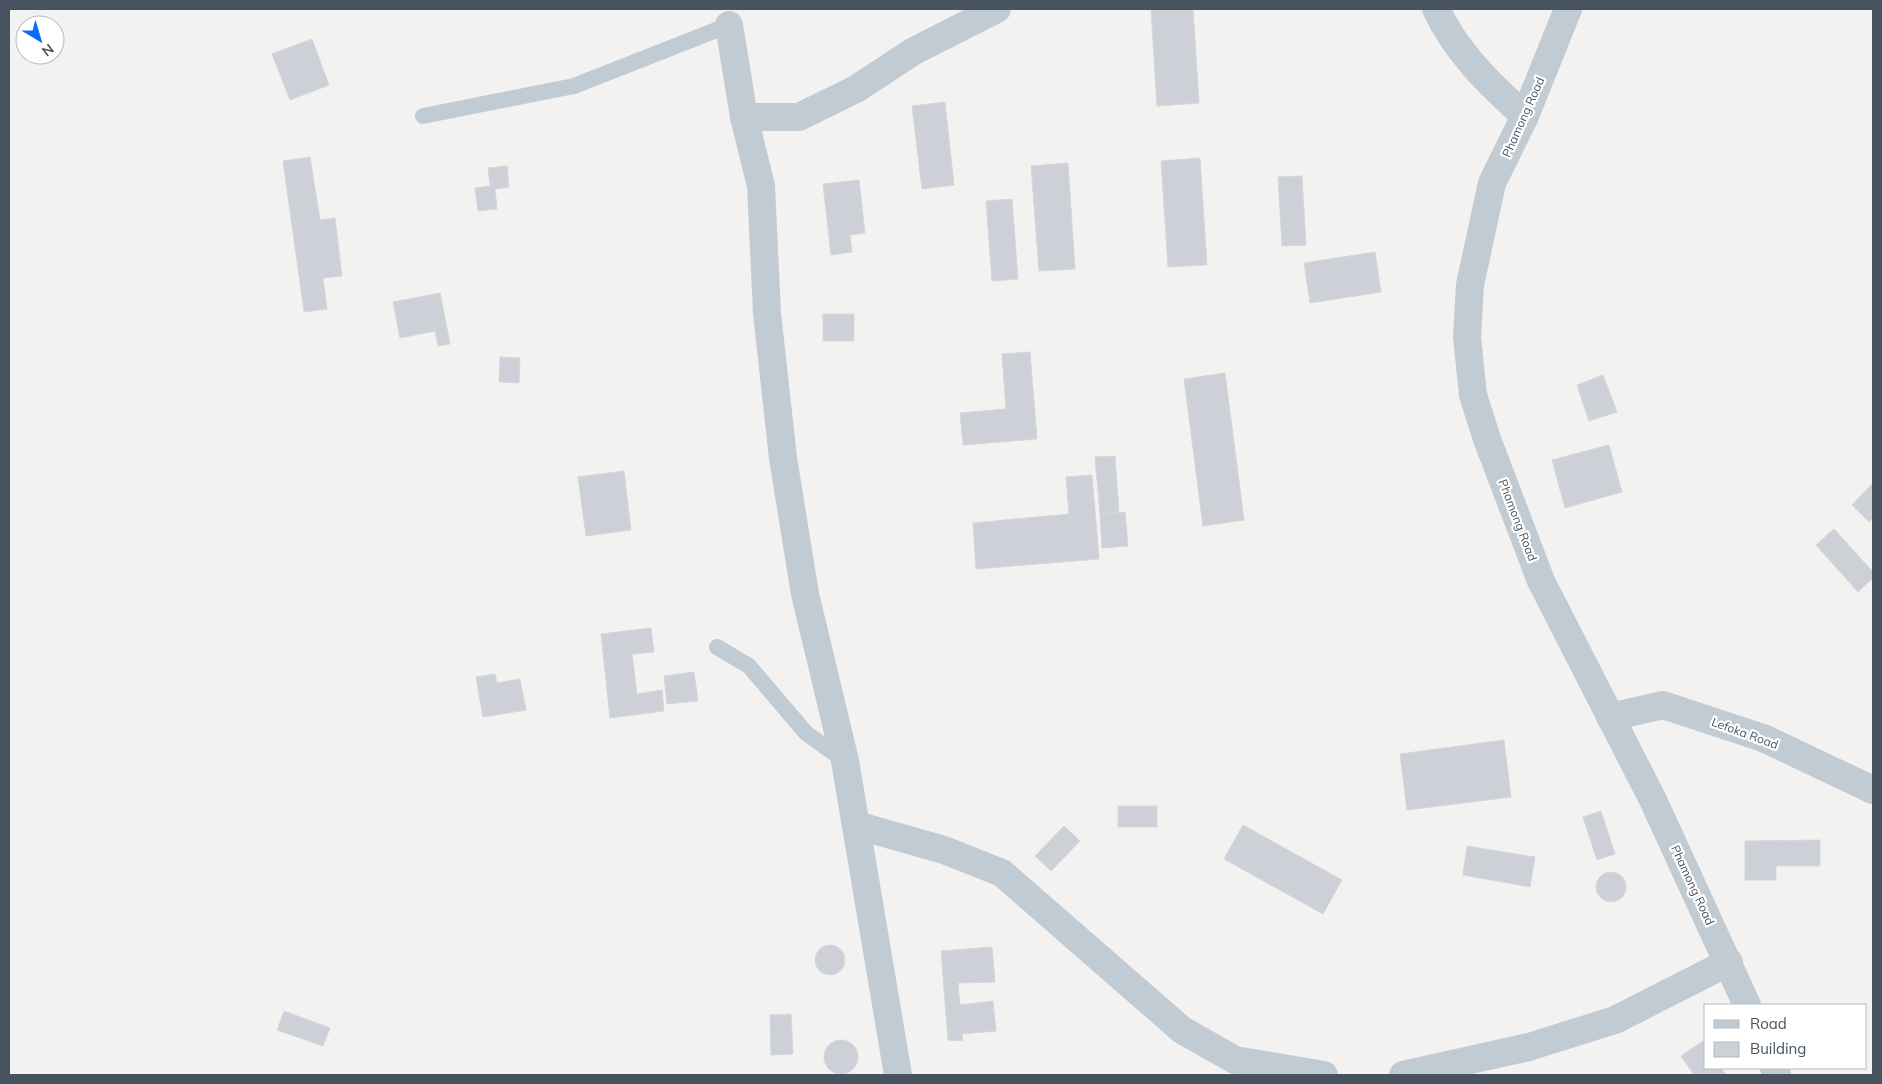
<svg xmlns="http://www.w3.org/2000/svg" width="1882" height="1084" viewBox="0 0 1882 1084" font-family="Mulish,sans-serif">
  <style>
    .building { fill: #cdd0d6; stroke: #d5d7dd }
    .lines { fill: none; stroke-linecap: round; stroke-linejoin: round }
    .service { stroke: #c1cbd4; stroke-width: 16 }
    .minor { stroke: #c1cbd4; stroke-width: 28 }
    .labels { text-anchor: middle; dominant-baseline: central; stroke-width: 4.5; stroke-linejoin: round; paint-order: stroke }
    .street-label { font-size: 12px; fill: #475460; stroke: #fff }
  </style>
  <rect width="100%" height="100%" fill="#f4f1f1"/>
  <g class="building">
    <path d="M1151,9H1193L1199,103L1157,106Z"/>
    <path d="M312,39L329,85L290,100L272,54Z"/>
    <path d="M945,102L954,185L922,189L912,106Z"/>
    <path d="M310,157L320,220L335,218L342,276L323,278L327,309L304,312L283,161Z"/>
    <path d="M1200,158L1207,265L1168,267L1161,161Z"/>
    <path d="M1068,163L1075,269L1039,271L1031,166Z"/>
    <path d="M507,166L509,187L495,189L497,209L478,211L475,188L490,186L488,168Z"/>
    <path d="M1302,176L1306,245L1282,246L1278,177Z"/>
    <path d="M859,180L865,233L850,235L852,252L831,255L823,184Z"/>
    <path d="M1012,199L1018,279L992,281L986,201Z"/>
    <path d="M1375,252L1381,292L1310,303L1304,263Z"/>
    <path d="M440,293L450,344L438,346L435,331L400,338L393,302Z"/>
    <rect x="823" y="314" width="31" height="27"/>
    <path d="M1030,352L1037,439L963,445L960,413L1006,409L1002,354Z"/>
    <path d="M500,357L520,358L519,383L499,382Z"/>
    <path d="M1225,373L1244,520L1203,526L1184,379Z"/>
    <path d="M1603,375L1617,412L1589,421L1577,385Z"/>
    <path d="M1609,445L1622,492L1565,508L1552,460Z"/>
    <path d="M1115,456L1119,512L1100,514L1095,457Z"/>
    <path d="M624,471L631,530L586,536L578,477Z"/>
    <path d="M1092,475L1099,559L976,569L973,523L1069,514L1066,477Z"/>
    <path d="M1873,483V518L1869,522L1852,505Z"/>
    <path d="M1125,512L1128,546L1102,548L1100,514Z"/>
    <path d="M1834,529L1873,572V578L1858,592L1816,545Z"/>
    <path d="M651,628L654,652L632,654L637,694L662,690L664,711L610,718L601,634Z"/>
    <path d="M694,672L698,701L667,704L664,676Z"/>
    <path d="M495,674L497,683L520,679L526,710L483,717L476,677Z"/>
    <path d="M1504,740L1511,797L1407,810L1400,754Z"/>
    <rect x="1118" y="806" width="39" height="21"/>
    <path d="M1601,811L1615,854L1597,860L1583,817Z"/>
    <path d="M1243,825L1342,880L1323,914L1224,859Z"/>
    <path d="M1064,826L1080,841L1051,871L1035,856Z"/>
    <path d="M1820,840V866H1776V880H1745V841Z"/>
    <path d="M1467,846L1535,857L1530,887L1463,875Z"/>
    <circle cx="1611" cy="887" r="15"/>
    <circle cx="830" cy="960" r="15"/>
    <path d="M992,947L995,982L958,983L960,1005L993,1001L996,1031L962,1034L963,1041L948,1040L941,951Z"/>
    <path d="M284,1011L330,1028L323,1046L277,1030Z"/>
    <path d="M791,1014L793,1054L771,1055L770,1015Z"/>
    <circle cx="841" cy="1057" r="17"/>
    <path d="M1703,1041L1706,1046V1068H1721L1726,1075H1694L1681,1056Z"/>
  </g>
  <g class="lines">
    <g class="service">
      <path d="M423,116L574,86L729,25"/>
      <path d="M717,647L749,666L806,733L845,761"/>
    </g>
    <g class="minor">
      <path d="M1436,9C1457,53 1489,84 1525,116"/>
      <path d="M1568,9L1525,116L1492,183L1470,285L1467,337L1473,395L1487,439L1541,581L1653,800L1747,1005"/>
      <path d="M729,25L744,117L761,186L767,313L783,458L805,594L845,761L898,1075"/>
      <path d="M744,117H799L856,89L914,51L997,9"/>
      <path d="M1610,717L1663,705L1763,738L1873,790"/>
      <path d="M856,825L944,850L1002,873L1182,1030L1235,1060L1324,1075"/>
      <path d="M1774,1068L1777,1075"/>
      <path d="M1403,1075L1529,1047L1615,1020L1729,962"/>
    </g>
  </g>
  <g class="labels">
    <g class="street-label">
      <text transform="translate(1523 117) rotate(-66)">Phamong Road</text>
      <text transform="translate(1518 520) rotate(69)">Phamong Road</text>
      <text transform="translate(1745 733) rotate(20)">Lefoka Road</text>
      <text transform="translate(1693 885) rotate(65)">Phamong Road</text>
    </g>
  </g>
  <rect width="1882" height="1084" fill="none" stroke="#475460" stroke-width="20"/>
  <rect x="1704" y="1004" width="162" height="65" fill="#ffffff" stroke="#b5bbbf"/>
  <rect x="1714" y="1020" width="25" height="8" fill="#c1cbd4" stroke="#b5bbbf"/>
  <text x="1750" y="1029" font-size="15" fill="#475460">Road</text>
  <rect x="1714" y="1042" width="25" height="15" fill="#cdd0d6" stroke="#b5bbbf"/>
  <text x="1750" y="1054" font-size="15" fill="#475460">Building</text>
  <g transform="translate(40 40) rotate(142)"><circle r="24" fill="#ffffff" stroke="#b5bbbf"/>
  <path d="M0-4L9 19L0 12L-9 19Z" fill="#0a6bf5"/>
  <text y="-8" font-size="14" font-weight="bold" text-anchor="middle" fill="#475460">N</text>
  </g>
</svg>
